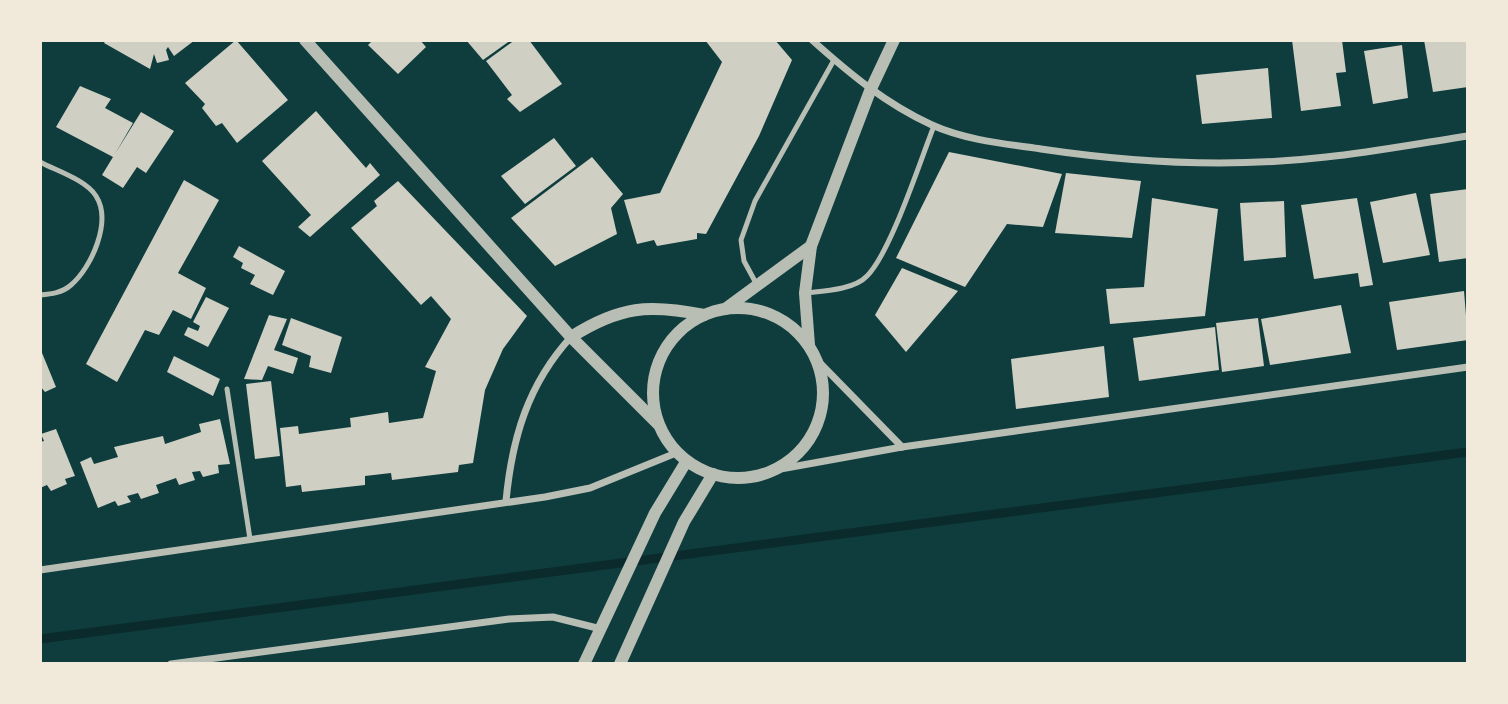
<svg xmlns="http://www.w3.org/2000/svg" width="1508" height="704" viewBox="0 0 1508 704" font-family="'Roboto Condensed',sans-serif">
  <style>
    .lines { fill: none; stroke-linecap: round; stroke-linejoin: round }
    .stream { stroke: #0a2a2b; stroke-width: 9 }
    .building { fill: #cfcfc3 }
    .service { stroke: #b8beb3; stroke-width: 5 }
    .minor { stroke: #b8beb3; stroke-width: 7 }
    .tertiary { stroke: #b8beb3; stroke-width: 12 }
  </style>
  <rect width="100%" height="100%" fill="#0f3d3e"/>
  <g class="lines">
    <path class="stream" d="M40,639L1468,452"/>
  </g>
  <g class="building">
    <path d="M106,40H195L174,56L168,47L166,50L169,60L157,63L154,54L150,69L104,43Z"/>
    <path d="M236,40L288,100L237,143L222,123L216,126L202,108L205,104L185,83Z"/>
    <path d="M373,40H420L426,47L398,74L368,45Z"/>
    <path d="M466,40H511L483,60Z"/>
    <path d="M515,40H529L562,84L520,112L507,99L512,95L486,61Z"/>
    <path d="M705,40H775L792,60L759,136L706,234L697,233V239L657,246L654,240L637,244L624,200L660,193L722,62Z"/>
    <path d="M1292,40H1342L1346,72L1336,73L1341,106L1301,111Z"/>
    <path d="M1424,40H1468V87L1433,92Z"/>
    <path d="M1402,45L1408,98L1373,104L1364,51Z"/>
    <path d="M1268,68L1272,118L1202,124L1196,75Z"/>
    <path d="M80,86L111,99L105,108L133,123L115,154L141,112L174,131L146,173L137,167L123,188L102,175L113,157L56,127Z"/>
    <path d="M316,111L366,168L370,163L380,175L310,237L298,227L311,215L262,161Z"/>
    <path d="M554,138L576,166L525,204L501,176Z"/>
    <path d="M949,152L1062,174L1043,227L1007,224L965,287L896,258Z"/>
    <path d="M592,157L623,194L611,208L617,234L555,266L511,218Z"/>
    <path d="M1066,173L1141,181L1132,238L1055,233Z"/>
    <path d="M184,180L219,200L178,273L206,288L191,319L173,310L159,335L145,330L117,382L86,364Z"/>
    <path d="M398,181L527,316L503,349L485,390L473,463L459,465L458,472L392,480L391,473L365,476V485L302,492L301,485L286,487L280,428L298,426L299,434L351,427L350,418L388,412L389,423L423,418L436,371L425,367L451,319L431,296L421,305L351,228L377,206L374,201Z"/>
    <path d="M1468,189V258L1439,262L1430,194Z"/>
    <path d="M1416,193L1430,255L1383,263L1370,202Z"/>
    <path d="M1152,198L1218,209L1205,316L1110,324L1106,289L1144,287Z"/>
    <path d="M1357,198L1373,285L1360,287L1358,273L1314,279L1301,205Z"/>
    <path d="M1284,201L1286,257L1244,261L1240,203Z"/>
    <path d="M239,246L285,271L273,295L250,284L255,275L241,268L243,263L233,257Z"/>
    <path d="M902,268L958,291L906,352L875,315Z"/>
    <path d="M1464,291L1468,340L1397,350L1389,302Z"/>
    <path d="M206,297L229,308L208,347L184,335L188,327L198,331L200,326L193,322Z"/>
    <path d="M1341,305L1351,353L1270,365L1261,319Z"/>
    <path d="M269,315L287,319L274,350L298,358L293,374L268,366L262,380L244,379Z"/>
    <path d="M291,318L342,337L331,373L309,367L311,356L282,345Z"/>
    <path d="M1258,318L1264,366L1222,372L1216,323Z"/>
    <path d="M1215,327L1219,370L1139,381L1133,338Z"/>
    <path d="M1104,346L1109,397L1016,409L1011,359Z"/>
    <path d="M40,348L56,387L45,392L40,386Z"/>
    <path d="M174,356L220,379L213,396L167,372Z"/>
    <path d="M271,381L280,456L255,459L246,384Z"/>
    <path d="M220,419L230,464L218,465L219,473L203,477L200,471L192,472L195,480L179,485L176,478L156,485L159,493L141,499L138,493L127,496L131,502L118,506L115,501L98,508L80,462L91,457L94,464L118,457L114,447L163,436L165,444L201,432L199,424Z"/>
    <path d="M56,429L75,476L65,479L67,484L51,491L47,485L40,488V442L44,441L41,434Z"/>
  </g>
  <g class="lines">
    <g class="service">
      <path d="M40,162C57,171 86,180 96,196C112,221 92,267 71,285C62,293 51,294 40,295"/>
      <path d="M757,285L744,261L741,240L755,201L834,60"/>
      <path d="M805,293C823,291 854,290 867,276C891,252 920,161 934,126"/>
      <path d="M227,389L250,539"/>
    </g>
    <g class="minor">
      <path d="M812,40C850,74 886,104 932,125C965,140 1006,144 1041,149C1135,163 1232,168 1326,157C1373,152 1421,143 1468,136"/>
      <path d="M818,361L902,447"/>
      <path d="M775,470L902,447L1468,367"/>
      <path d="M506,501C512,438 528,384 571,337"/>
      <path d="M40,570L545,497L590,488L676,453"/>
      <path d="M171,664L509,619L553,617L601,629"/>
    </g>
    <g class="tertiary">
      <path d="M305,40L571,337L658,424"/>
      <circle cx="738" cy="393" r="85"/>
      <path d="M725,309L811,246"/>
      <path d="M571,337C620,306 649,304 704,315"/>
      <path d="M809,345L805,293L811,246L870,91L894,40"/>
      <path d="M584,664L655,513L686,462"/>
      <path d="M620,664L684,522L713,474"/>
    </g>
  </g>
  <rect width="1508" height="704" fill="none" stroke="#f1e9da" stroke-width="84"/>
</svg>
